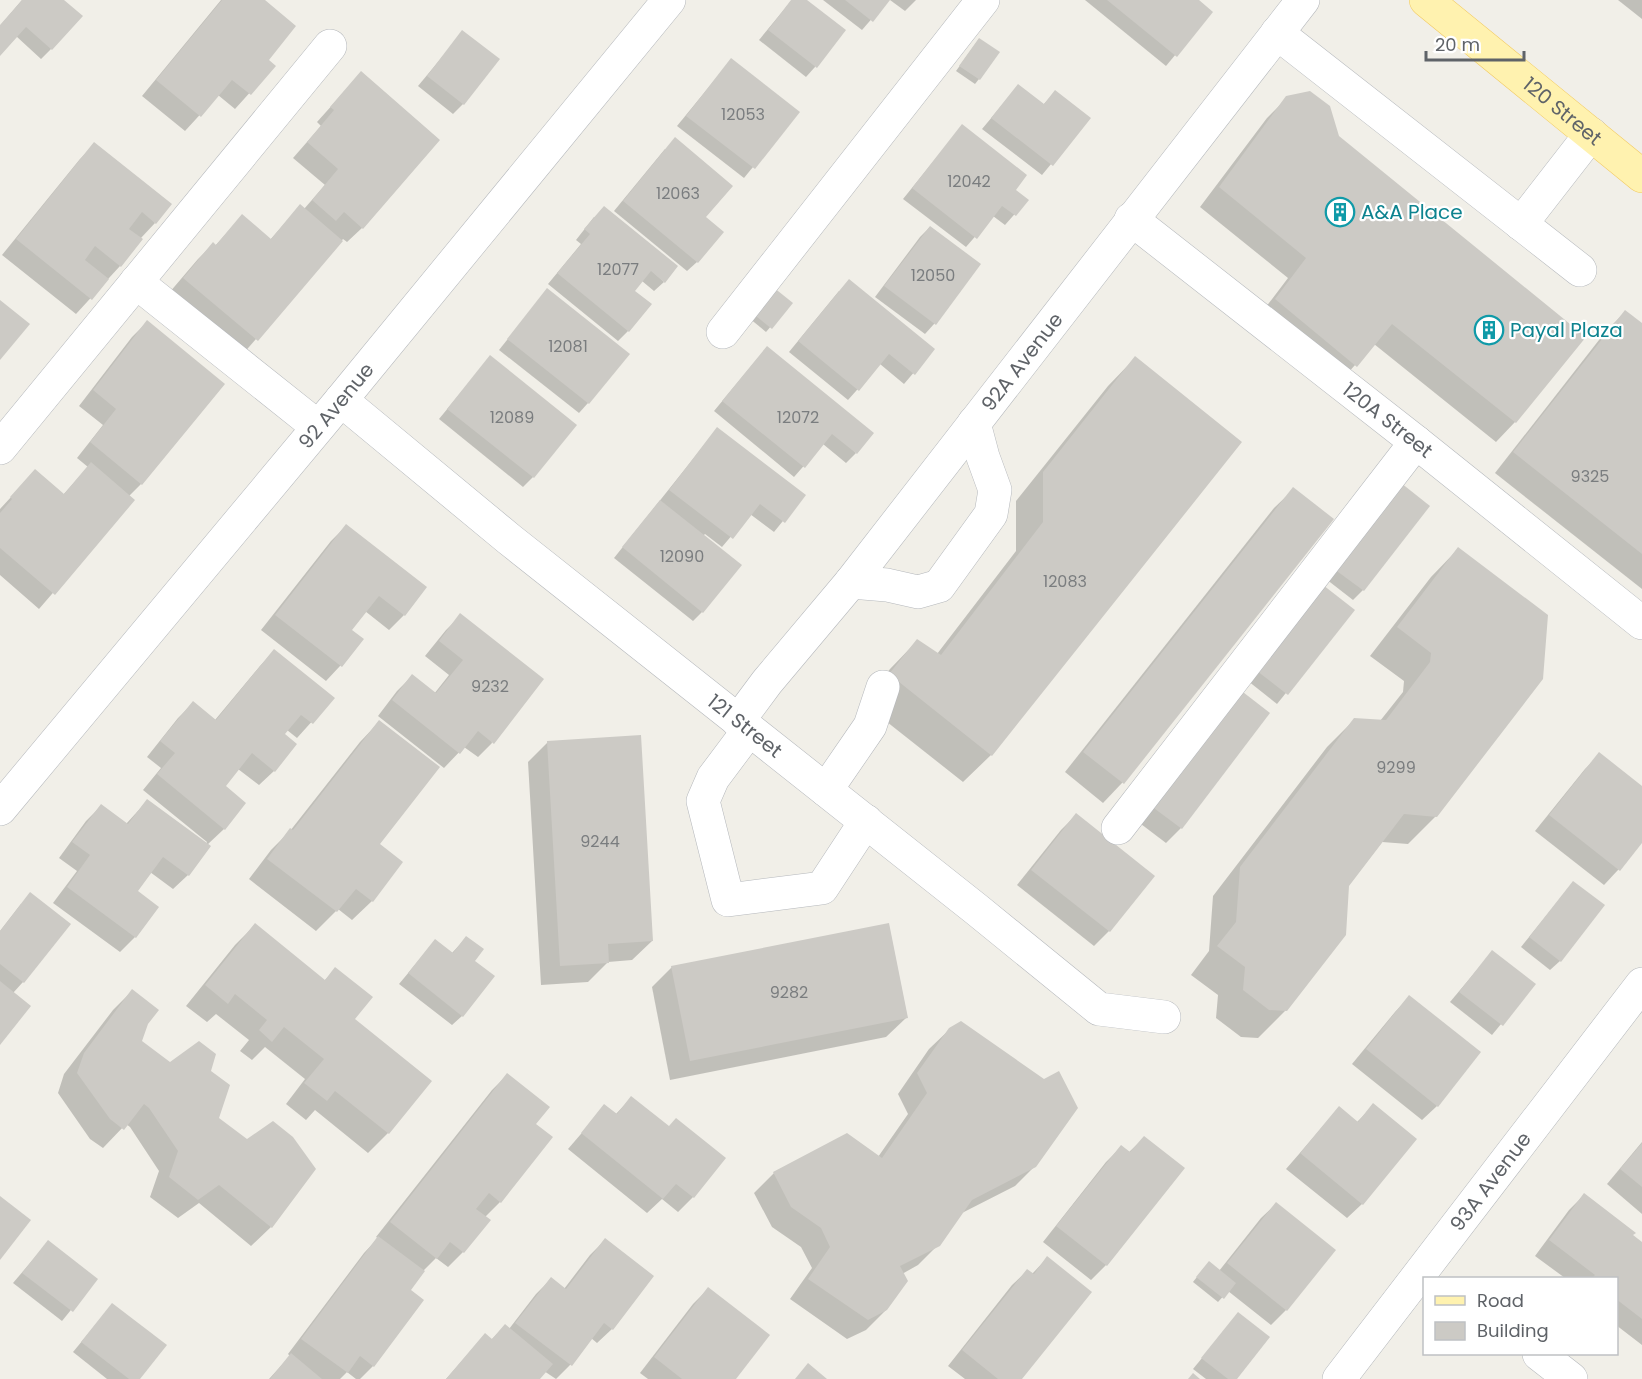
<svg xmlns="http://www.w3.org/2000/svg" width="1642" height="1379" viewBox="0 0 1642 1379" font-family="Poppins,sans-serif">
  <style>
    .shadow { fill: #0003 }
    .building { fill: #cccac5 }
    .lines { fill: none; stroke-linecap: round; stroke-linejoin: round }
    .minor-casing { stroke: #b5b8bc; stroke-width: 34 }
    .major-casing { stroke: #f2c960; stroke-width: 34 }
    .minor { stroke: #fff; stroke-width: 33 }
    .major { stroke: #fff2af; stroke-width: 33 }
    .labels { text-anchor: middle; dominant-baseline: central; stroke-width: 4.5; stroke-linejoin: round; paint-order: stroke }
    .number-label { font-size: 16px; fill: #7a7d7f }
    .street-label { font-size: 20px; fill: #5f6368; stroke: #fff }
    .culture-label { font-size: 20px; fill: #0d838f; stroke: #fff; text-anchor: start }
  </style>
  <rect width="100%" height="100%" fill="#f1efe8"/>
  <g class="shadow">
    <path d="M22,0H62L51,49L41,59L16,36L0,54V26Z"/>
    <path d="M221,0H262L267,60L274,66L235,109L218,95L185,131L142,96Z"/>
    <path d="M792,0H805L815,67L806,77L759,40Z"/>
    <path d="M823,0H888L862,30Z"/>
    <path d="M890,0H916L905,11Z"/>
    <path d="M1085,0H1196L1211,12L1166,66Z"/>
    <path d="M1618,0H1642V19Z"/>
    <path d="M463,32V104L453,114L418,86Z"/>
    <path d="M979,39V79L975,84L956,71Z"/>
    <path d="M731,60L798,112L744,178L677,126Z"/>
    <path d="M361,73L362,228L347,242L343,239L242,355L169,293L198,259L213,244L215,246L242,216L270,240L300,206L304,209L325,185L293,158L321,126L317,122Z"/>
    <path d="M1018,86L1043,105L1055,92L1089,118L1042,175L982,129Z"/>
    <path d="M1287,98L1584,337L1515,422L1496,442L1374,344L1337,385L1256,320L1288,278L1200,207L1267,118Z"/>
    <path d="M962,126L1013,190L1027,200L1005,225L993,216L966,247L903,199Z"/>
    <path d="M95,144L155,223L140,239L120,266L76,314L2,255L80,159Z"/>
    <path d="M665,149L704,217L697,262L687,271L614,211Z"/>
    <path d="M594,217L664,282L654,291L642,281L633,291L628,331L618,341L548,284L581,244L576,240Z"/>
    <path d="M930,227L979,264L934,324L925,334L875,297L920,237Z"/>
    <path d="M547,290L588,403L579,413L499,350Z"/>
    <path d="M839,291L933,350L904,384L880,364L848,400L789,352Z"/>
    <path d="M791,303L766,332L749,318Z"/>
    <path d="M1625,312L1642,325V589L1495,473L1606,331Z"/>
    <path d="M147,322L141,484L129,496L133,500L39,609L0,575V509L35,471L63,495L88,467L77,458L103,425L79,406L132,337Z"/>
    <path d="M490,357L533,477L523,487L439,419Z"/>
    <path d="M758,358L856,453L846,463L823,444L794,477L714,411Z"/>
    <path d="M1135,358L991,755L963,782L863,703L890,669L917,641L937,654L1016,551V501L1108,386Z"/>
    <path d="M717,429L804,495L774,532L750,514L722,547L705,534L703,536L702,612L693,621L614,558Z"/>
    <path d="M1294,489L1331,519L1122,783L1103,803L1065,772L1274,508Z"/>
    <path d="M1428,506L1363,590L1353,600L1326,579Z"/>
    <path d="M346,526L404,615L389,630L365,611L350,630L361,639L340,666L326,681L261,630L331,541Z"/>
    <path d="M1458,549L1436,816L1408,844L1382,842L1348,886L1286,1010L1258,1038L1241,1037L1216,1018L1218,995L1191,975L1209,951L1213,896L1327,747L1355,719L1380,721L1403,692L1404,681L1370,656L1431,577Z"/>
    <path d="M1314,597L1353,610L1277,704L1248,681Z"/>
    <path d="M461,615L492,743L478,757L464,747L444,768L378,716L397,691L412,676L434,694L449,675L425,656L446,630Z"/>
    <path d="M274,651L333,698L297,738L287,730L283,734L274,771L259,785L238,769L224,787V829L207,845L188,875L173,889L150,872L135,892V937L120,952L53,903L77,871L59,858L86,821L101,806L126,824L147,801L206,844L207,842L143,790L161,768L147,757L178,718L193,703L215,720L260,666Z"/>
    <path d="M1268,713L1181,828L1166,843L1137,821Z"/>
    <path d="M379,722L378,845L372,901L352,920L338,909L316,931L249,879L271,850L290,831L360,742Z"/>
    <path d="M548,742L652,941L632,960L608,962L588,982L541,985L528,762Z"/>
    <path d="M1600,754L1642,788V841L1618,870L1604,885L1535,831L1585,769Z"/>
    <path d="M1076,815L1153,876L1109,931L1094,946L1017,885L1061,830Z"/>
    <path d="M1573,883L1560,961L1550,970L1521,947Z"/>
    <path d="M21,904L69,924L23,982L13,993L0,1043V931Z"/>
    <path d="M255,925L324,981L336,969L353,1019L429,1081L388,1133L368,1153L315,1110L306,1120L286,1104L305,1079L265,1047L252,1060L240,1051L249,1040L216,1014L207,1022L186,1006L235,945Z"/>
    <path d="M466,938L473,961L462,1016L452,1025L399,984L435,941L451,954Z"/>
    <path d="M1492,952L1534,984L1492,1035L1450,1002Z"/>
    <path d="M672,967L906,1018L886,1037L670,1080L652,987Z"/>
    <path d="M132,991L147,1023L141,1042L170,1064L209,1071L217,1118L271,1227L251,1246L199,1203L178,1218L150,1197L159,1171L130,1127L126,1124L103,1148L90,1139L58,1093L64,1074L113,1010Z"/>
    <path d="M1409,997L1437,1106L1422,1120L1352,1064L1395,1012Z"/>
    <path d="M950,1029L1035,1166L1015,1186L960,1214L938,1245L918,1265L902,1274L886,1310L866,1330L847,1339L790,1299L812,1268L801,1247L772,1227L754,1193L774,1173L878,1157L908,1114L898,1094L929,1049Z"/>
    <path d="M507,1075L534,1124L500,1202L485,1217L488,1220L463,1252L448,1267L436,1258L424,1270L409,1290L373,1366L360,1379H356L347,1372L340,1379H269L290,1356L288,1354L364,1253L378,1238L376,1237L492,1090Z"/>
    <path d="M631,1098L668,1128L724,1158L693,1197L678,1212L662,1199L647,1213L568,1149L605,1106L615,1115Z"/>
    <path d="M1374,1105L1362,1204L1347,1218L1286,1169L1339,1108L1356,1123Z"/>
    <path d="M1144,1138L1183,1169L1106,1265L1091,1280L1043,1242L1106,1162L1121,1147L1128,1153Z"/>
    <path d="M1642,1142V1214L1607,1184Z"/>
    <path d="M1584,1195L1642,1244V1345L1616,1325V1278H1565L1535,1256L1569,1210Z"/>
    <path d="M1276,1204L1334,1250L1286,1310L1271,1325L1228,1291L1218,1302L1193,1282L1204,1268L1219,1271L1261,1218Z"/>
    <path d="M605,1240L612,1329L597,1343L591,1338L570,1365L556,1379L544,1371L538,1379H446L485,1335L491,1340L505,1326L509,1329L536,1294L551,1279L564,1289L590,1255Z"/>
    <path d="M48,1242L96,1279L62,1321L13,1283Z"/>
    <path d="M1047,1258L1020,1379H965L948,1366L1012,1285L1027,1271L1032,1274Z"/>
    <path d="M708,1289L734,1379H648L640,1373L693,1304Z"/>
    <path d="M112,1305L139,1379H107L73,1352Z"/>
    <path d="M1238,1314L1235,1379H1206L1193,1369Z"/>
  </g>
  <g class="building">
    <path d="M22,0H64L83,16L52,50L26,27L0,56V25Z"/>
    <path d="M222,0H265L296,26L269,60L276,66L251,95L232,80L201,117L156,80Z"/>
    <path d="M791,0H807L846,30L817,68L768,30Z"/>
    <path d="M845,0H890L873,22Z"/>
    <path d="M1107,0H1199L1213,12L1177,57Z"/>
    <path d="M462,30L500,59L464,105L427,76Z"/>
    <path d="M979,38L1000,52L980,80L959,66Z"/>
    <path d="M731,58L800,112L755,169L686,116Z"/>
    <path d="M361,71L440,140L363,229L344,212L336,221L312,200L338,169L307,142L334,110L330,107Z"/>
    <path d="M1018,84L1044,104L1055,90L1091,118L1053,166L991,118Z"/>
    <path d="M1310,91L1330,106L1339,136L1586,337L1516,423L1392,324L1357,367L1275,299L1306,258L1219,187L1286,96Z"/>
    <path d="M962,124L1027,175L1016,190L1029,200L1016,216L1002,206L977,239L912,188Z"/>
    <path d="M675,137L733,186L706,217L724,232L698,263L623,201Z"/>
    <path d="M94,142L172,204L156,224L142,212L129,229L143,239L121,267L95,246L85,260L109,279L92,300L16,239Z"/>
    <path d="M300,204L343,241L258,341L183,278L213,242L216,245L242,214L271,239Z"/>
    <path d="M604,206L678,266L665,283L651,271L635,291L652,304L629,332L557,273L590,234L584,229Z"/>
    <path d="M930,226L981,264L936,325L884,286Z"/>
    <path d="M849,279L935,349L915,375L889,354L859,391L798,341Z"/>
    <path d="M773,287L793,303L772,329L752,313Z"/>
    <path d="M547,288L630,354L589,404L507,339Z"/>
    <path d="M0,300L30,324L0,360Z"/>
    <path d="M1625,310L1642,323V554L1513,452Z"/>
    <path d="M147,320L225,384L142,485L90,442L116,409L93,390Z"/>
    <path d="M767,346L874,433L857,454L832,434L805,468L722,401Z"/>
    <path d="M490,355L577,425L534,478L447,409Z"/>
    <path d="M1135,356L1242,442L992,756L889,674L917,639L941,655L1043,522V472Z"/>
    <path d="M717,427L806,495L785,523L760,504L733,539L669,490Z"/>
    <path d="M91,462L135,500L55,595L0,548V513L12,499L10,497L35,469L64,494Z"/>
    <path d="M1401,483L1430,506L1364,591L1334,569Z"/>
    <path d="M1293,487L1334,519L1124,784L1083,752Z"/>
    <path d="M660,500L742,565L703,613L622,547Z"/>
    <path d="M346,524L427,587L405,616L379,596L352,630L364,639L342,667L275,615Z"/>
    <path d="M1458,547L1548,615L1543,679L1437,817L1404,814L1349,886L1346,935L1287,1011L1269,1010L1243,990L1245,967L1217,946L1236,922L1240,867L1354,718L1386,720L1430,662L1431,653L1397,627Z"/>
    <path d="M1323,585L1355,610L1288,695L1257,671Z"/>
    <path d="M460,613L544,679L494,744L478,731L460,754L392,700L412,674L436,693L463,660L439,641Z"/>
    <path d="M274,649L335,698L313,724L301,715L285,734L297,744L275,772L252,753L226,786L246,803L225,830L157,774L175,753L160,741L193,701L216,720Z"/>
    <path d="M1239,689L1270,713L1182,829L1151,806Z"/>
    <path d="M379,720L440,767L380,844L403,862L373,902L356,889L337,912L267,859L290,828L293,830Z"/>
    <path d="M641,735L653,941L608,944L609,963L560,966L547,741Z"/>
    <path d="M1599,752L1642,786V843L1620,871L1549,815Z"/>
    <path d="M147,799L211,846L189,876L163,857L138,891L159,907L136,938L67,887L90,855L72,842L101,804L128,824Z"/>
    <path d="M1076,813L1155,876L1110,932L1031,870Z"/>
    <path d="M1573,881L1605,905L1561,962L1529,937Z"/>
    <path d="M30,892L71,924L24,983L0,964V931Z"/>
    <path d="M255,923L325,980L335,967L373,997L355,1019L432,1081L389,1134L335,1091L327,1101L304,1083L324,1059L284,1027L272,1042L259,1030L267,1020L235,994L228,1004L205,985Z"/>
    <path d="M889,923L908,1018L690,1061L671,966Z"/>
    <path d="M466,936L484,949L475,961L495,976L463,1017L408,973L435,939L453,953Z"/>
    <path d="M1492,950L1536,984L1503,1026L1459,992Z"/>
    <path d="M0,981L31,1006L0,1045Z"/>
    <path d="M132,989L159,1010L148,1024L142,1041L170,1062L199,1041L216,1054L211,1071L230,1085L219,1118L247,1139L273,1121L293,1137L316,1169L272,1228L219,1185L198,1200L169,1177L178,1151L149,1108L144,1104L124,1130L110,1119L77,1073L84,1053Z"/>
    <path d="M1409,995L1481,1052L1438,1107L1366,1049Z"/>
    <path d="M961,1021L1044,1079L1059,1071L1078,1108L1036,1167L972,1200L940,1246L900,1266L908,1281L887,1310L868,1320L808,1279L830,1247L821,1228L791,1207L773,1172L847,1133L882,1158L927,1093L917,1073L949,1028Z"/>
    <path d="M507,1073L550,1107L536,1124L553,1137L501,1203L489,1193L476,1209L491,1220L464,1253L450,1242L437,1259L390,1222Z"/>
    <path d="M631,1096L669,1126L676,1118L726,1158L694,1198L676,1184L663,1199L581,1133L604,1104L617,1114Z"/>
    <path d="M1373,1103L1417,1139L1363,1205L1300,1153L1339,1106L1358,1122Z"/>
    <path d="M1144,1136L1185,1168L1107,1266L1056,1226L1121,1145L1130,1152Z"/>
    <path d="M1642,1143V1187L1620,1169Z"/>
    <path d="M1584,1193L1636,1233L1633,1235L1642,1242V1319L1616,1299V1278H1592L1595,1275L1549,1240Z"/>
    <path d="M0,1196L31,1220L0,1260Z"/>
    <path d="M1276,1202L1336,1250L1287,1311L1227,1263Z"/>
    <path d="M378,1236L425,1271L411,1290L424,1300L374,1367L360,1356L348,1373L301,1339Z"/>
    <path d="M605,1238L654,1276L613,1330L604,1323L572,1366L515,1323L551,1277L566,1289Z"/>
    <path d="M48,1240L98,1279L73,1312L22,1273Z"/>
    <path d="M1047,1256L1092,1292L1022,1379H998L962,1350L1027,1269L1034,1274Z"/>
    <path d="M1209,1261L1236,1283L1224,1299L1196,1277Z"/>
    <path d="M708,1287L770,1335L736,1379H682L654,1357Z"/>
    <path d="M112,1303L167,1345L140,1379H129L81,1342Z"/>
    <path d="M1238,1312L1270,1337L1237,1379H1228L1201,1358Z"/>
    <path d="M505,1324L553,1364L540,1379H446L485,1333L492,1339Z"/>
    <path d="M291,1353L322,1379H270Z"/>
    <path d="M808,1363L827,1379H795Z"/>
    <path d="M1193,1373L1200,1379H1188Z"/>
  </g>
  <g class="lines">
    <g class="minor-casing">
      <g id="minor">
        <path d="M1277,33L1580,270"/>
        <path id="s1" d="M1131,219L1416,442L1642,623"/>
        <path d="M1521,224L1591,134"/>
        <path d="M136,282L318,427"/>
        <path d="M723,332L983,0"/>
        <path id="s2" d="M341,400L509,539L976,909L1099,1009L1164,1017"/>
        <path d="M0,448L330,46"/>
        <path d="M851,582L887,585L918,592L939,586L991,514L995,490L983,457L974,423"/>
        <path id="s3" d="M738,721L767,682L851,582L1303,0"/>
        <path d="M749,730L713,778L703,801L728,900L822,888L866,821"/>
        <path d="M826,790L870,726L883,687"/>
        <path id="s4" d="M0,809L341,400L669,0"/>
        <path d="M1118,828L1416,442"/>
        <path d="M1539,1354L1571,1379"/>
        <path id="s5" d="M1339,1379L1642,984"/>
      </g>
    </g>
    <g class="major-casing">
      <g id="major">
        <path id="s6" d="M1426,0L1642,176"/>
      </g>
    </g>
    <use href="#minor" class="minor"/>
    <use href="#major" class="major"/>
  </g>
  <defs>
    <g id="building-ring" transform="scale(1.5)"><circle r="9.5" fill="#fff" stroke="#0f9aa8" stroke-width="1.5"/><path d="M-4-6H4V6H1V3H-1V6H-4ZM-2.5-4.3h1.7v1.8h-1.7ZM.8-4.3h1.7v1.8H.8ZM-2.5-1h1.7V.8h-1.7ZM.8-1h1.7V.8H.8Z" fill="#0f9aa8"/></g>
  </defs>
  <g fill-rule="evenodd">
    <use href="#building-ring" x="1340" y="212"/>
    <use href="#building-ring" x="1489" y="330"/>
  </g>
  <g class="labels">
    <g class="number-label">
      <text x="743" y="114">12053</text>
      <text x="969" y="181">12042</text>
      <text x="678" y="193">12063</text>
      <text x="618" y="269">12077</text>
      <text x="933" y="275">12050</text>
      <text x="568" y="346">12081</text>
      <text x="512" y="417">12089</text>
      <text x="798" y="417">12072</text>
      <text x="1590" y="476">9325</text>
      <text x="682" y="556">12090</text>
      <text x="1065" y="581">12083</text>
      <text x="490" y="686">9232</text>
      <text x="1396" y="767">9299</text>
      <text x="600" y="841">9244</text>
      <text x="789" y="992">9282</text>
    </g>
    <g class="street-label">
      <text stroke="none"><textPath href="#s6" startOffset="176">120 Street</textPath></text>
      <text stroke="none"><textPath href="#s3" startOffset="458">92A Avenue</textPath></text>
      <text stroke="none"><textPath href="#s4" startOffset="525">92 Avenue</textPath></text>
      <text stroke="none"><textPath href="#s1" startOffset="326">120A Street</textPath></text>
      <text stroke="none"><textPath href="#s2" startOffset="519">121 Street</textPath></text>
      <text stroke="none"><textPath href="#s5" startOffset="249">93A Avenue</textPath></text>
    </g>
    <g class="culture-label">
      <text x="1361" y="212">A&amp;A Place</text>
      <text x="1510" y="330">Payal Plaza</text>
    </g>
  </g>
  <rect x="1423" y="1277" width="195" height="78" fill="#ffffff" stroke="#bfc1c3" stroke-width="1.5"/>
  <rect x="1435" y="1296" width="30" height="9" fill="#fff2af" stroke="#bfc1c3" stroke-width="1.5"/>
  <text x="1477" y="1307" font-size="18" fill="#5f6368">Road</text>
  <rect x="1435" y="1322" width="30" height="18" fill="#cccac5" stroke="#bfc1c3" stroke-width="1.5"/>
  <text x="1477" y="1337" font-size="18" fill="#5f6368">Building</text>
  <path d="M1426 51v9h98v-9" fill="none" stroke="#5f6368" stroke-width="3"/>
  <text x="1435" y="51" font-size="18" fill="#5f6368" stroke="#ffffff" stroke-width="4.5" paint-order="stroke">20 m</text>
</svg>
